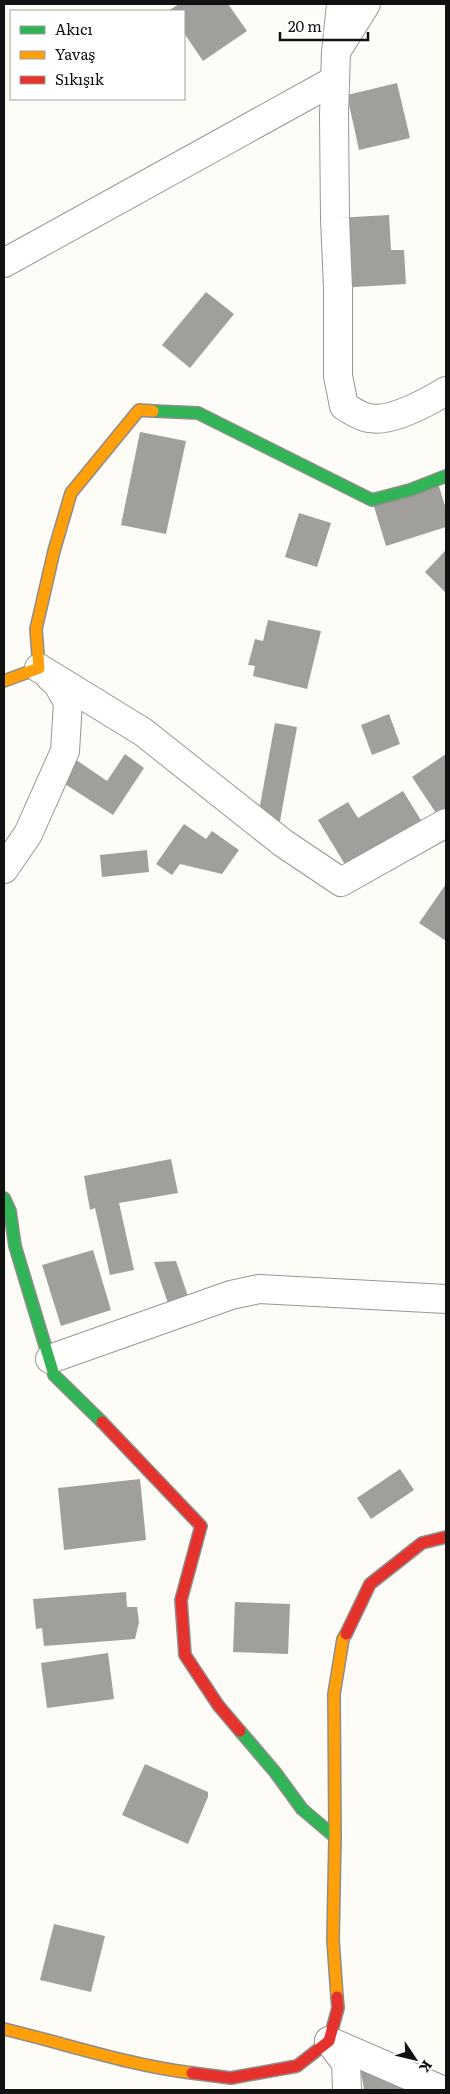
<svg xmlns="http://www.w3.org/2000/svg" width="450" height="2094" viewBox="0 0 450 2094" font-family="Literata,serif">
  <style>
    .building { fill: #a19f9c }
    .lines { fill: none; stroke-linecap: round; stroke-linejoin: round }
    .street-casing { stroke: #979795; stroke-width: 30 }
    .fast-casing { stroke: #8e8d8b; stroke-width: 14 }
    .slow-casing { stroke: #8e8d8b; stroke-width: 14 }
    .jam-casing { stroke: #8e8d8b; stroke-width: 14 }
    .street { stroke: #fffffe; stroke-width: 28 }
    .fast { stroke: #30b455; stroke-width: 11 }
    .slow { stroke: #ff9f0a; stroke-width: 11 }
    .jam { stroke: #e5322d; stroke-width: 11 }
  </style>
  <rect width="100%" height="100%" fill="#fdfcf7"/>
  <g class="building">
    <path d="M179,4H228L247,31L203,61L184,33V11H168Z"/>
    <path d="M397,83L410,138L359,150L347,95Z"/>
    <path d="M389,215L391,250H404L406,284L338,288L335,218Z"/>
    <path d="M206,292L234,314L190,368L162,345Z"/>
    <path d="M140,432L186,441L166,534L121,525Z"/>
    <path d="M437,480L446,509V527L386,546L372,500Z"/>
    <path d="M299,513L331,523L317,567L285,557Z"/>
    <path d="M446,550V593L425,572Z"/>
    <path d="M268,620L321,631L307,689L253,676L255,666L248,665L255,639L263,641Z"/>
    <path d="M389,714L400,744L372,755L361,725Z"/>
    <path d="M275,723L297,727L280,821L257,822Z"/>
    <path d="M125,754L144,768L113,815L54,777L69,755L107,781Z"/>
    <path d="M446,754V811L438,816L412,777Z"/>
    <path d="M403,791L424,825L349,871L318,820L348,802L358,818Z"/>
    <path d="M184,824L206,839L212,831L239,850L222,874L180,864L172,875L156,864Z"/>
    <path d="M147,850L149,872L102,877L100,855Z"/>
    <path d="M446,884V941L419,923Z"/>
    <path d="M171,1159L178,1193L119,1203L134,1270L110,1275L95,1208L90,1210L84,1176Z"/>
    <path d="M93,1250L111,1310L61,1326L42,1265Z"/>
    <path d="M176,1261L191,1305L171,1312L154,1262Z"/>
    <path d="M400,1469L414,1490L371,1519L357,1498Z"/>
    <path d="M140,1479L146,1540L64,1550L58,1488Z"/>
    <path d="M126,1592L127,1607H137L139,1622L135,1639L44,1646L42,1628L36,1629L33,1599Z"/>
    <path d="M235,1602L290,1604L288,1654L233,1652Z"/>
    <path d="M108,1653L114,1699L47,1708L41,1663Z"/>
    <path d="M145,1764L208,1792V1797L188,1844L122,1815Z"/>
    <path d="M54,1924L105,1936L91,1992L40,1980Z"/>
    <path d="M360,2066L413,2090H364Z"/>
  </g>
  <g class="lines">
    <g class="street-casing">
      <g id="street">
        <path d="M341,4L336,52L334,115L335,218L338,288V376L344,406C351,410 360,417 369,418C390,423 428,402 446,391"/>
        <path d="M339,47L366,4"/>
        <path d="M4,263L335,80"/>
        <path d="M39,668L143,732L283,843L341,882L446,823"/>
        <path d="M4,869L28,834L65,751L68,702L57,683L50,677"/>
        <path d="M50,1359L231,1295L259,1289L446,1299"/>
        <path d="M329,2041L442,2090"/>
        <path d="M329,2041L346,2063L347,2090"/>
      </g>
    </g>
    <g class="fast-casing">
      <g id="fast">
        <path d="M153,411L198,413L372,500L410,490L446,476"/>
        <path d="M4,1198L10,1211L15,1246L54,1375L102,1422"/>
        <path d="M240,1731L275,1772L302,1809L335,1837"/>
      </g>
    </g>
    <g class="slow-casing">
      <g id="slow">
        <path d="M4,681L39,668L36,629L54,551L71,493L139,410L153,411"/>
        <path d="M337,1997L333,1940L335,1837L334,1694L343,1639L346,1634"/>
        <path d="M4,2029C67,2044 128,2065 192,2073"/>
      </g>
    </g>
    <g class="jam-casing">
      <g id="jam">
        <path d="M102,1422L201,1526L181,1600L185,1655L218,1705L240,1731"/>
        <path d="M346,1634L370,1584L422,1543L446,1537"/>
        <path d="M192,2073L231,2078L297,2066L329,2041L338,2008L337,1997"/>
      </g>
    </g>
    <use href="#street" class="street"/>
    <use href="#fast" class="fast"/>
    <use href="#slow" class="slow"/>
    <use href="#jam" class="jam"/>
  </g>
  <rect width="450" height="2094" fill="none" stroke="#111111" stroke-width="10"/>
  <rect x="10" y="10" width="175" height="90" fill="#ffffff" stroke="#a0a0a0"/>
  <rect x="20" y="26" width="25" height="8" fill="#30b455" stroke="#a0a0a0"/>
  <text x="55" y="35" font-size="15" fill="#111111">Akıcı</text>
  <rect x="20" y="51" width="25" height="8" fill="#ff9f0a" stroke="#a0a0a0"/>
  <text x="55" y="60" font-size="15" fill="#111111">Yavaş</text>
  <rect x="20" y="76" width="25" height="8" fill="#e5322d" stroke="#a0a0a0"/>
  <text x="55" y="85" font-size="15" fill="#111111">Sıkışık</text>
  <g transform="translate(415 2059) rotate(125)" stroke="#ffffff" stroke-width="4" paint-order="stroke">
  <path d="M0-4L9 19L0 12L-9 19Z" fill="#111111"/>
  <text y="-8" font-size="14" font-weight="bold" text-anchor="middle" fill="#111111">K</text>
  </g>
  <path d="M280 32v8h88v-8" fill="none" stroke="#111111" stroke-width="2.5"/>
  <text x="288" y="32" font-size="15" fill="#111111" stroke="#ffffff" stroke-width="4" paint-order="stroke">20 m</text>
</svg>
